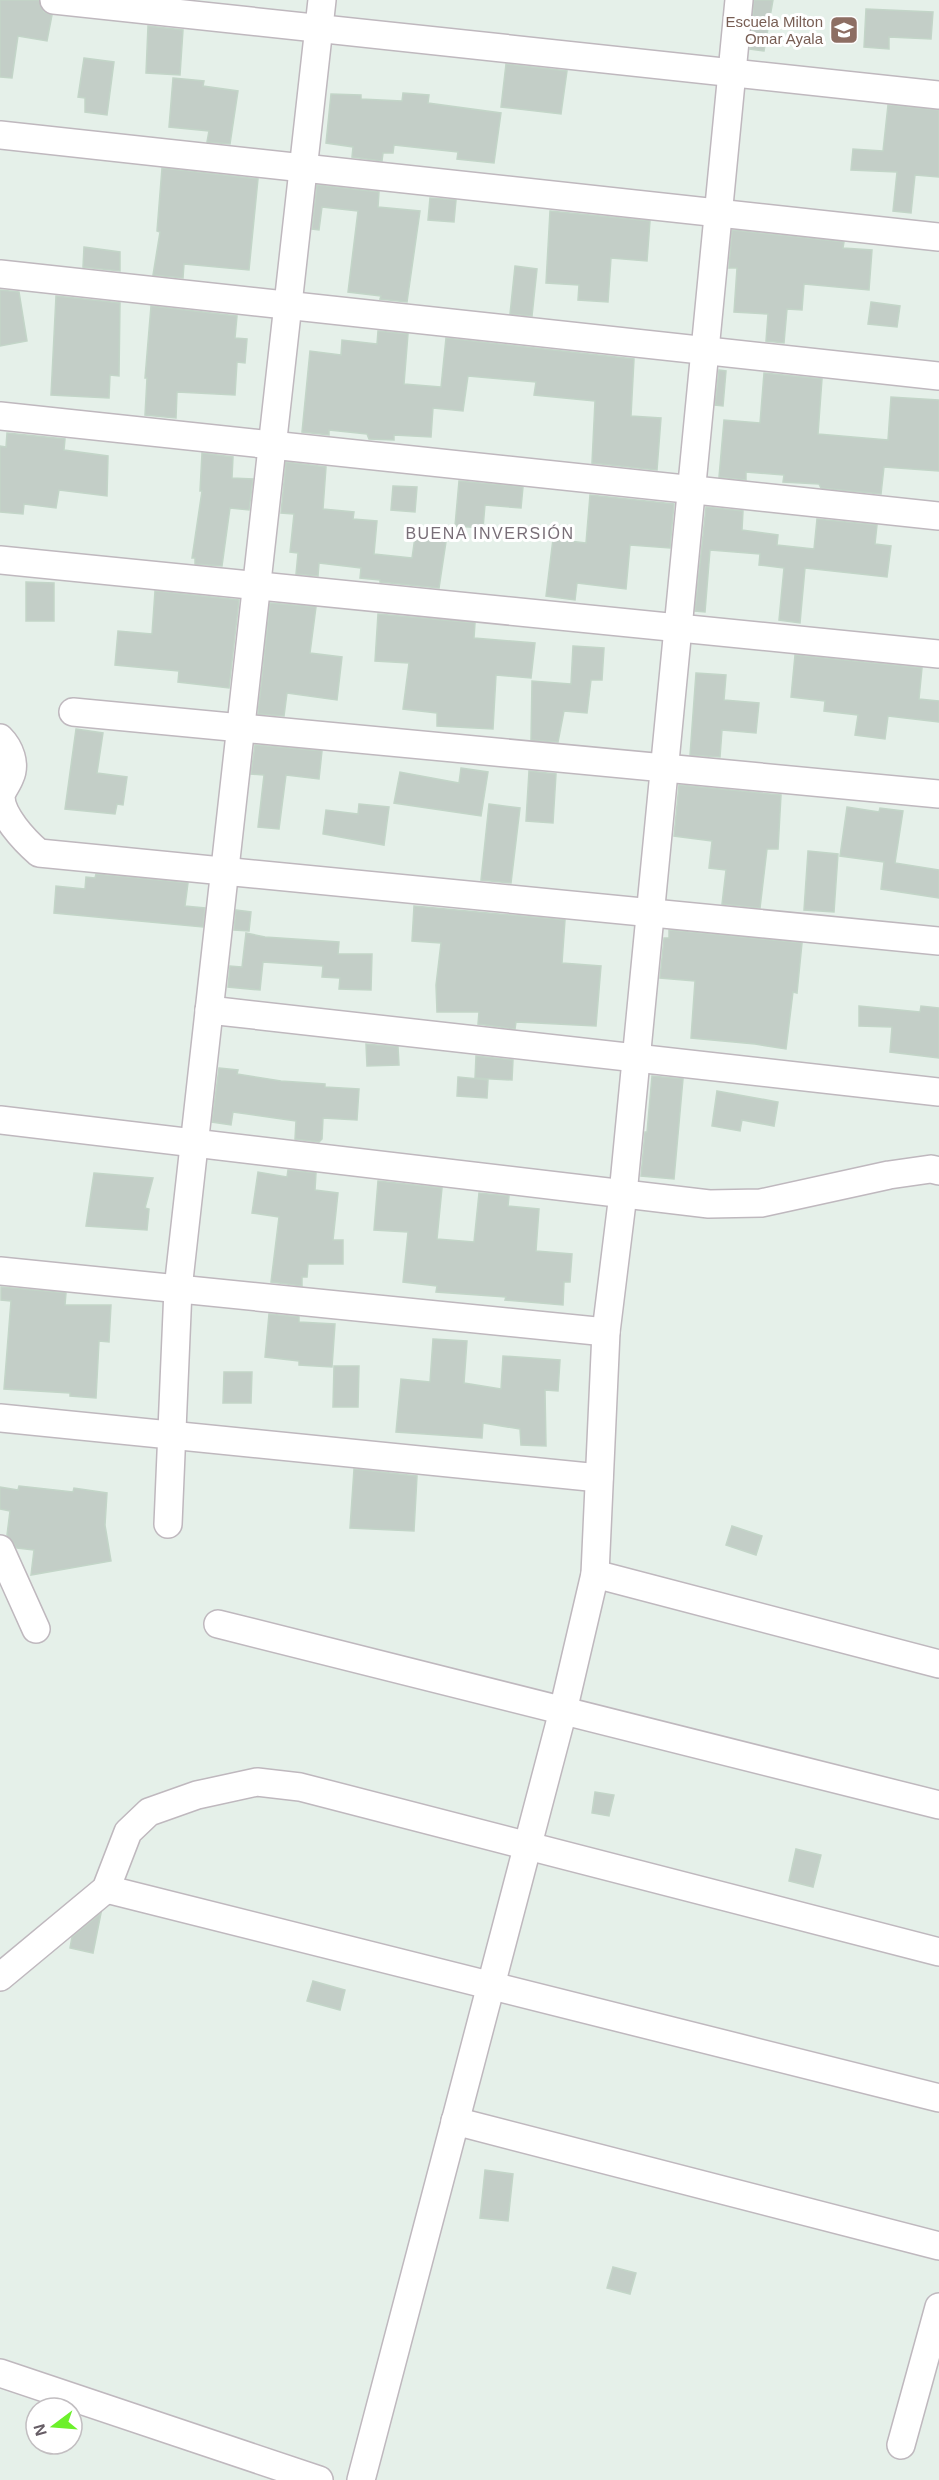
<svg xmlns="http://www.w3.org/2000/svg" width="939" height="2480" viewBox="0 0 939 2480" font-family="Helvetica,sans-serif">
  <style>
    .building { fill: #c3cec7; stroke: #c3d5c8; stroke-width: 1.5 }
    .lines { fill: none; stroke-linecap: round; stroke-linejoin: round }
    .minor-casing { stroke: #bfb8be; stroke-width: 30 }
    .minor { stroke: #fff; stroke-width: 27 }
    .labels { text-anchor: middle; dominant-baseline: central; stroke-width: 6; stroke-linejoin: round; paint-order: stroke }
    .education-label { font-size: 15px; fill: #785e54; stroke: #fff; text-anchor: end }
    .neighbourhood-label { font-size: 16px; letter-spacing: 1.5px; fill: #786e77; stroke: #fff }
  </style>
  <rect width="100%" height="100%" fill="#e5f0e9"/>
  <g class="building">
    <path d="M0,0H39L44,12L52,15L47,41L18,36L12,78L0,77Z"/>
    <path d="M754,0H773L764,51L750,49Z"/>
    <path d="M866,9L933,12L931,39L889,37V49L864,47Z"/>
    <path d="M148,26L183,30L180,75L146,73Z"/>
    <path d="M84,58L114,62L107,115L85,112V98L78,97Z"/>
    <path d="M506,64L567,71L561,114L501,107Z"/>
    <path d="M173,78L204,81L203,86L238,91L230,144L207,142L209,131L169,127Z"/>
    <path d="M403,93L429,95L428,103L501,113L494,163L457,159L458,152L394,145L393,153H383L382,161L352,157L353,147L326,143L331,94L361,95V99L402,101Z"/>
    <path d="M888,105L939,110V177L915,175L911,213L893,211L897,172L851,170L853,149L883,151Z"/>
    <path d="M162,168L258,179L249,270L184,264L183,278L153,275L160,232L157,231Z"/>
    <path d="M317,185L379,192L378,207L420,211L407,302L380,299L381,296L348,292L358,211L322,207L319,230L312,229Z"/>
    <path d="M430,198L456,200L454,222L428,220Z"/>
    <path d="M550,211L650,221L647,261L611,258L608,302L578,300L579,285L546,283Z"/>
    <path d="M732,230L844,242L843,248L872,250L869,290L804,284L802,310L787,309L784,343L766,341L768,314L734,312L737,268H729Z"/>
    <path d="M84,247L120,252V271L83,267Z"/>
    <path d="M515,266L537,269L532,316L510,314Z"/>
    <path d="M0,290L19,292L27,341L0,346Z"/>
    <path d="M56,296L120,303L119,376L110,375L109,398L51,395Z"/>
    <path d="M871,302L900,306L897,327L868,324Z"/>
    <path d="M151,306L237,316L235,338L247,339L245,363L237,362L235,395L177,392L176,418L145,415L147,378H145Z"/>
    <path d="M378,331L408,334L404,384L441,387L446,338L634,359L631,416L661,418L657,470L592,463L595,401L534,395L536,382L468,376L463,411L433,408L431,437L394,435V440L369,439L367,434L329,430V435L302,432L310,351L341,355L342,340L377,344Z"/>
    <path d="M719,370L726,371L723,406L715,405Z"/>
    <path d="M764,373L822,379L818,434L888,440L891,397L939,400V471L884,467L881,494L821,488L819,484L783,482L784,475L746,472V480L719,477L724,420L760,423Z"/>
    <path d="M7,433L65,439L64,450L108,456L107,496L59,490L56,508L24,504L23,514L0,512V446L6,447Z"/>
    <path d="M202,453L233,457L232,478L253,479L249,510L230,508L222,566L195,564V558H192L202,491H200Z"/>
    <path d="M286,462L326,467L323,509L354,512L353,519L377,521L374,554L412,558L416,530L447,535L439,588L380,582V580L360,578L361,568L319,563L318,576L296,574L298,553L290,552L294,514L281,513Z"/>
    <path d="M459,481L523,487L521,508L485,505L483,528L455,526Z"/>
    <path d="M393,486L417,487L415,512L391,510Z"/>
    <path d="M590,495L674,504L670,548L630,545L626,589L577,583L575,600L546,596L553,539L586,543Z"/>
    <path d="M706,507L743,511L742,530L778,535L777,545L814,549L817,519L877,525L875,544L891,546L887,577L805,568L800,623L779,620L784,568L759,565L760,554L710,550L705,612L695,611Z"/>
    <path d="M26,582L54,583V621H26Z"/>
    <path d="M155,591L239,600L229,688L178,682L179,671L115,665L118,631L152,634Z"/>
    <path d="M270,603L316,607L310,653L342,657L337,700L287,693L284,716L258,714Z"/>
    <path d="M378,614L475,623L474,638L535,643L531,678L496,675L493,729L437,726V713L403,709L409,663L375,661Z"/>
    <path d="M573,646L604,648L602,680H591L587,713L564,711L558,742L531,740L532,681L571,684Z"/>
    <path d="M795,655L922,668L919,699L939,701V722L888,716L885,739L855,735L858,715L824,711L825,701L791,697Z"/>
    <path d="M696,673L726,675L724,700L759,703L756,733L722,730L720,757L690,755Z"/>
    <path d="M76,729L103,733L97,773L127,777L123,805L117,804L115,814L65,809Z"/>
    <path d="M255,745L322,751L319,779L286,775L279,829L258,827L264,775L251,774Z"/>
    <path d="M461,768L488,772L481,816L394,803L400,772L459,783Z"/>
    <path d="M529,771L556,774L553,823L526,821Z"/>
    <path d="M679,785L781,795L778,849H767L760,908L722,904L726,870L709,868L712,841L674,836Z"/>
    <path d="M359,804L389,807L384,845L323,834L326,810L358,814Z"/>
    <path d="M489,804L520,808L511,883L481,880Z"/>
    <path d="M847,807L879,812L880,808L903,811L895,863L939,870V898L881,889L884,862L840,856Z"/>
    <path d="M808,851L838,854L834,912L804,910Z"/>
    <path d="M96,874L188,883L185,906L205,908L203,927L54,913L56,886L85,889L86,877L95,878Z"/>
    <path d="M414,906L565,920L562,963L601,966L596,1026L516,1022L515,1029L478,1024L479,1012H437L436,985L441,943L412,941Z"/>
    <path d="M236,910L251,912L249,931L234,930Z"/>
    <path d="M669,930L802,943L797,993L793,992L786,1049L755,1044L691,1038L695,981L660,978L664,938H669Z"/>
    <path d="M246,933L265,937L339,942L338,954H372L371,990L339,989L340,978L322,977L323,966L263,962L260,990L228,987L230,966L242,967Z"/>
    <path d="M859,1006L920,1012L921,1006L939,1008V1058L890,1052L892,1027L859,1026Z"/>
    <path d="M366,1044L398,1047L399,1065L367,1066Z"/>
    <path d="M476,1056L513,1060L512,1080L475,1078Z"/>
    <path d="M219,1068L238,1070L237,1074L281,1081L325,1084V1087L359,1089L357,1120L323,1118L322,1139L319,1142L295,1139L296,1121L233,1112L231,1125L212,1122Z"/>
    <path d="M652,1076L683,1079L674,1179L641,1176L645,1132H647Z"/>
    <path d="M458,1077L488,1080L487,1098L457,1096Z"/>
    <path d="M717,1091L778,1102L774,1126L742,1120L740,1131L712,1126Z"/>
    <path d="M288,1170L316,1173L315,1190L338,1193L333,1240H343V1264H308L307,1277H302V1286L271,1282L279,1217L252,1213L258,1172L287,1177Z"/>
    <path d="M94,1173L153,1178L145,1208L149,1209L147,1230L86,1226Z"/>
    <path d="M378,1181L442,1188L437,1239L474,1242L479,1193L509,1196L508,1206L539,1209L536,1251L572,1254L570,1282H564L563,1305L505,1300L506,1297L436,1292L437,1286L403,1282L408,1232L374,1230Z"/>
    <path d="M1,1287L66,1293L65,1305H111L109,1342L99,1341L96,1398L70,1396V1393L4,1389L11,1301L1,1300Z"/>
    <path d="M269,1314L299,1317V1322L335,1324L332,1367L299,1365V1361L265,1357Z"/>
    <path d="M433,1339L467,1341L464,1383L501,1389L503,1356L560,1360L558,1391L545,1390L546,1446L521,1445L520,1429L483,1423L482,1438L396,1432L401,1379L430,1382Z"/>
    <path d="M334,1366H359L358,1407H333Z"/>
    <path d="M224,1372H252L251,1403H223Z"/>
    <path d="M354,1469L417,1476L414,1531L350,1528Z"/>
    <path d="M19,1486L73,1492L74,1488L107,1493L105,1525L111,1561L31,1575L34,1550L17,1548L7,1535L10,1511L0,1509V1487L18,1490Z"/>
    <path d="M732,1526L762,1536L756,1555L726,1545Z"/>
    <path d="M595,1792L614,1795L609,1816L592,1813Z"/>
    <path d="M796,1849L821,1855L813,1887L789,1881Z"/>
    <path d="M101,1913L93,1953L70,1948L72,1937Z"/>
    <path d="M313,1981L345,1990L340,2010L307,2001Z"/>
    <path d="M485,2170L513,2174L508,2221L480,2218Z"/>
    <path d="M613,2267L636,2273L630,2294L607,2288Z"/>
  </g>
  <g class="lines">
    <g class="minor-casing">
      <g id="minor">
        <path d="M54,0L939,95"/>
        <path d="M0,135L939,237"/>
        <path d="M0,274L939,376"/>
        <path d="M0,416L939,516"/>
        <path d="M0,560L939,654"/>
        <path d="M73,712L939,794"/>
        <path d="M0,738C10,748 16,764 10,777C8,783 3,789 1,795C0,815 25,841 39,853L939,941"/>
        <path d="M209,1010L939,1092"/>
        <path d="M0,1120L709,1204L761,1203L889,1175L931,1169L939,1171"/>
        <path d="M0,1271L606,1332"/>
        <path d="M0,1418L599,1478"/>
        <path d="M168,1524L178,1289L322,0"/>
        <path d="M0,1549L36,1629"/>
        <path d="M595,1574L939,1664"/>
        <path d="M218,1624L939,1805"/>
        <path d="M106,1889L939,2098"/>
        <path d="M0,1977L106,1889L128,1832L149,1812L197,1795L257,1782L300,1787L939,1952"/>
        <path d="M455,2121L939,2246"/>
        <path d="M0,2373L319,2480"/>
        <path d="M901,2445L939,2307"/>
        <path d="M361,2480L563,1711L595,1574L606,1332L623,1194L739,0"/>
      </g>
    </g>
    <use href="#minor" class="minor"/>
  </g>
  <defs>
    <g id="school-square" transform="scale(1.5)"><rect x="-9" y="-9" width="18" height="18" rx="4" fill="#8d6e63" stroke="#fff"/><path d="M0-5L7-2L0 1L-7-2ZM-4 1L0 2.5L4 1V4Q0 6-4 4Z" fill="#fff"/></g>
  </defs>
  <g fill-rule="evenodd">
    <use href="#school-square" x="844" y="30"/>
  </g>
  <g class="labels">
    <g class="education-label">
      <text x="823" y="21">Escuela Milton<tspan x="823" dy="17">Omar Ayala</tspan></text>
    </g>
    <g class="neighbourhood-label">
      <text x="490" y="533">BUENA INVERSIÓN</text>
    </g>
  </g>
  <g transform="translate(54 2426) rotate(254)"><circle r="28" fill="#ffffff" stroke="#c2bec1" stroke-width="1.5"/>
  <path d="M0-4.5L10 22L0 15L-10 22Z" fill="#6cf02b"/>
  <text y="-9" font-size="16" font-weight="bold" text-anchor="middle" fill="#665d65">N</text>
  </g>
</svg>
